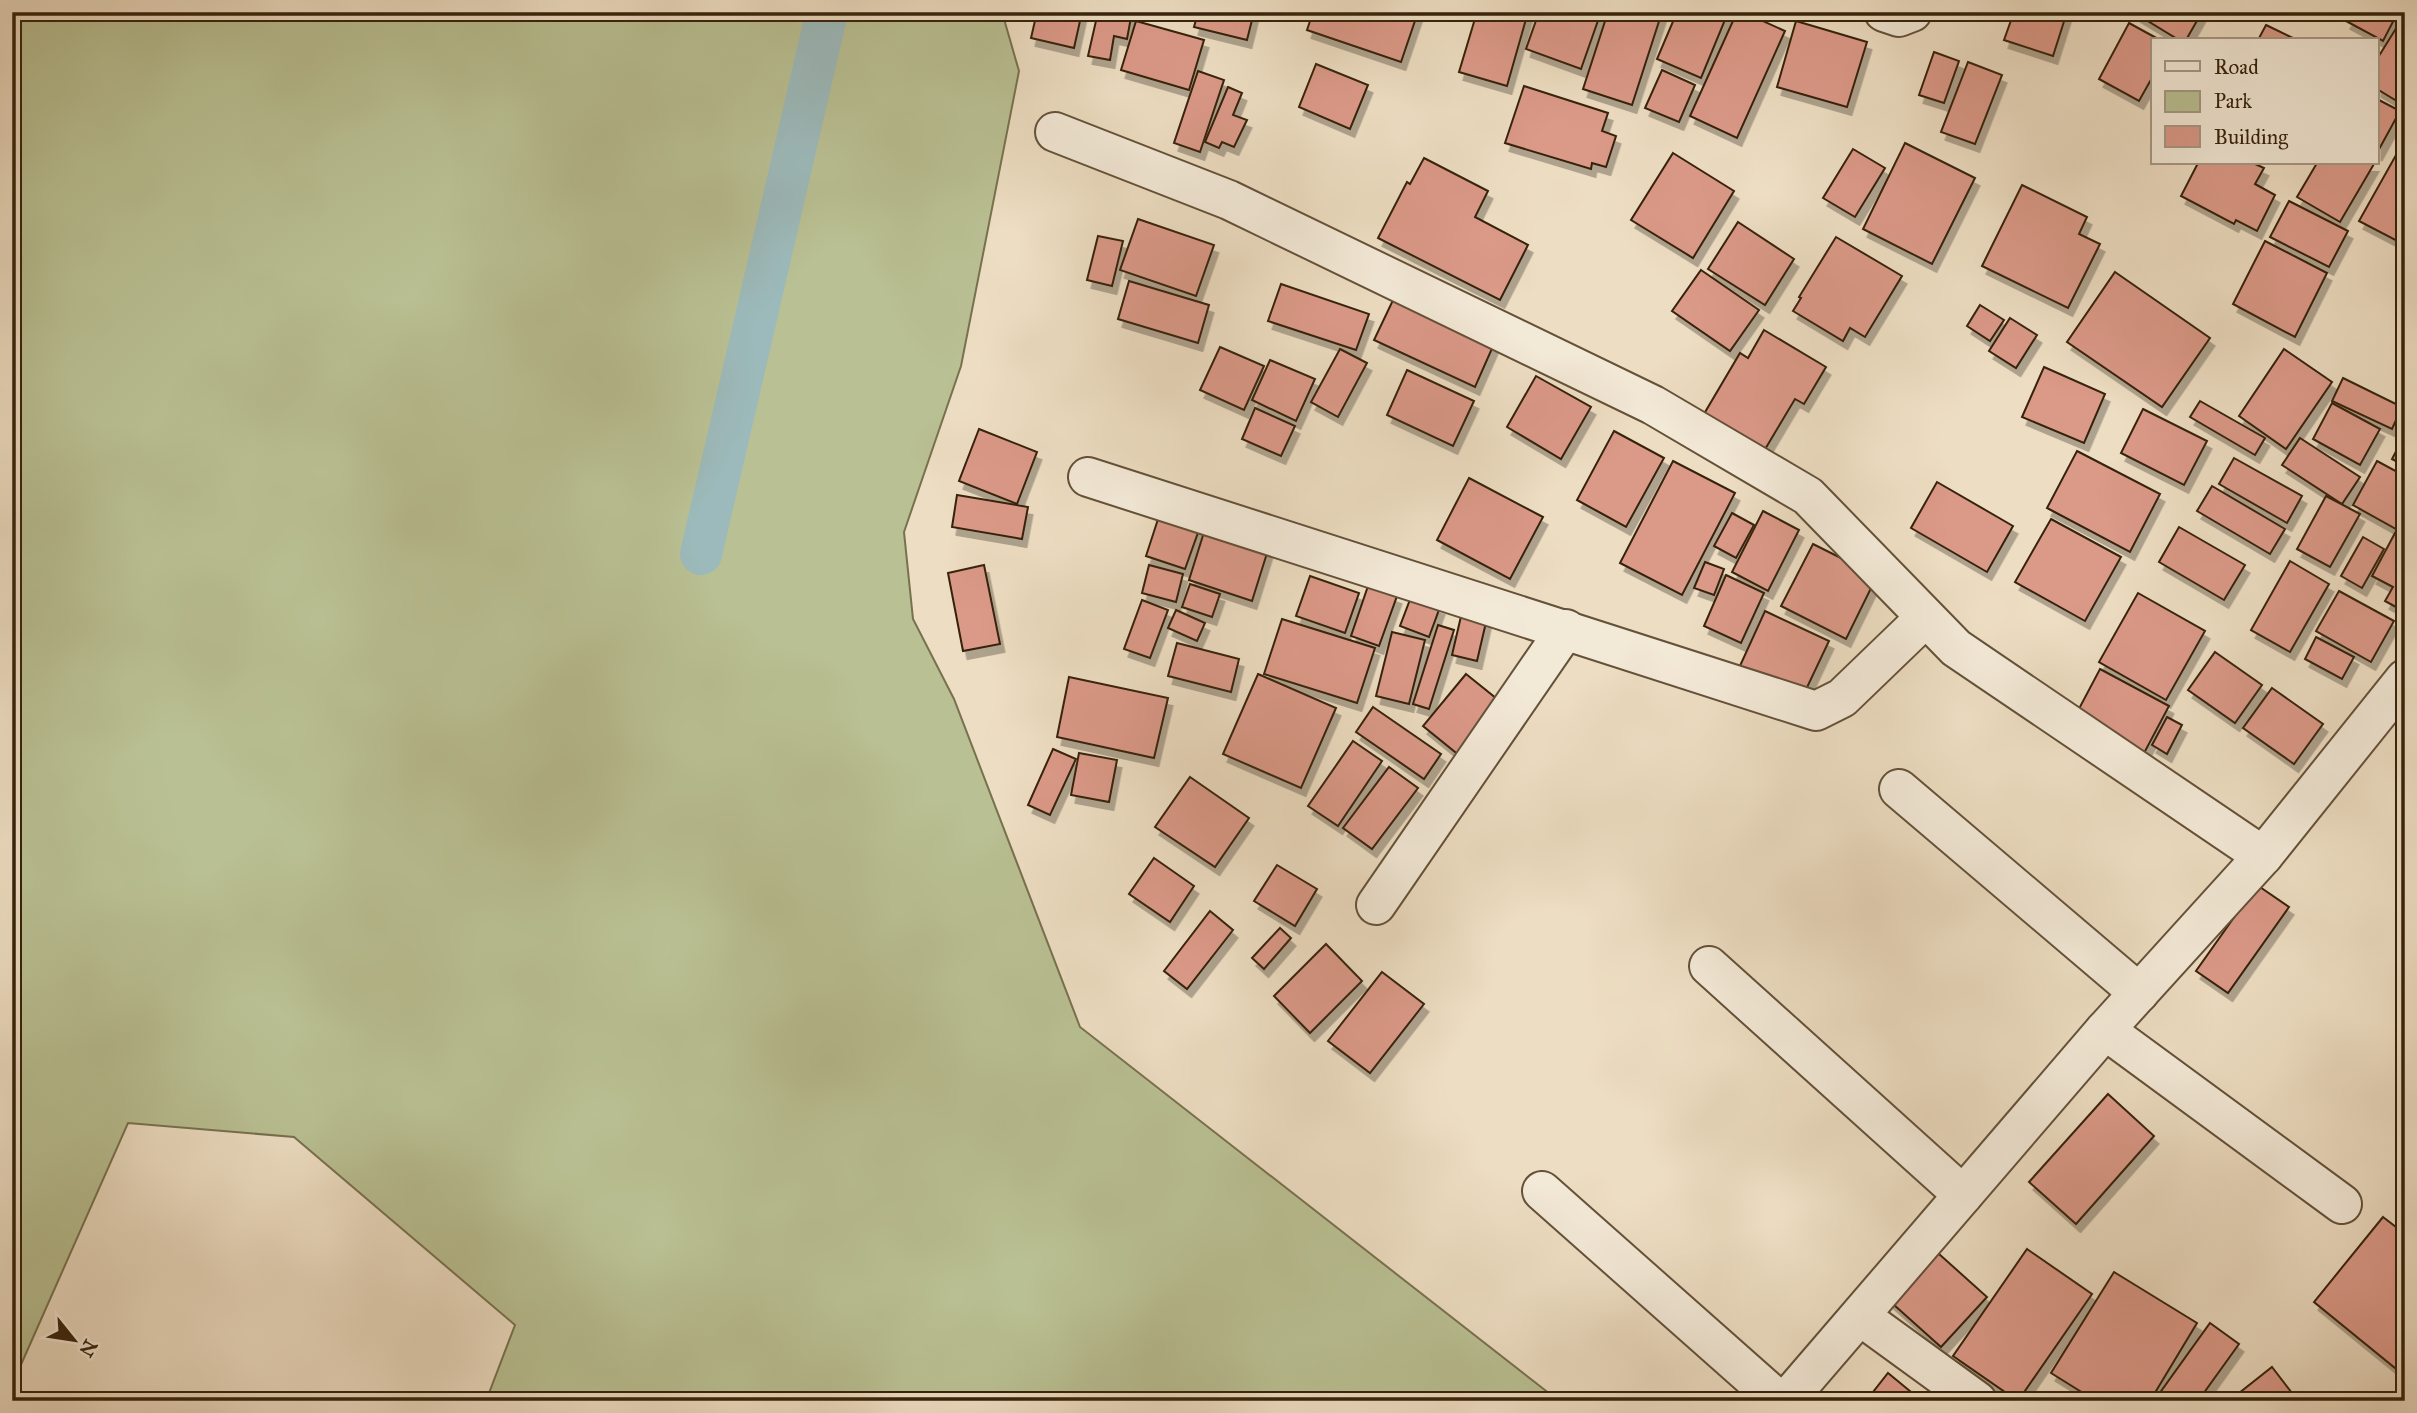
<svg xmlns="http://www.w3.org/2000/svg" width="2417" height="1413" viewBox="0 0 2417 1413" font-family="'IM FELL Great Primer',serif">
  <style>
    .green { fill: #b9c093; stroke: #78714f; stroke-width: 2 }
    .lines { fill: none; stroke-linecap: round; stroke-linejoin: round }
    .canal { stroke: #9cbabb; stroke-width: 42 }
    .building { fill: #db9988; stroke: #36220b; stroke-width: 2; filter: url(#shadow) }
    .minor-casing { stroke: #645139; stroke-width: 42 }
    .minor { stroke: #f3e9d7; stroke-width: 38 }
  </style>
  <defs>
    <filter id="shadow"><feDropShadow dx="4.5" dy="8" stdDeviation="0" flood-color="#0004"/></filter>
  </defs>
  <rect width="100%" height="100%" fill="#edddc2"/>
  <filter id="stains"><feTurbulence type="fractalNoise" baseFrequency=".00286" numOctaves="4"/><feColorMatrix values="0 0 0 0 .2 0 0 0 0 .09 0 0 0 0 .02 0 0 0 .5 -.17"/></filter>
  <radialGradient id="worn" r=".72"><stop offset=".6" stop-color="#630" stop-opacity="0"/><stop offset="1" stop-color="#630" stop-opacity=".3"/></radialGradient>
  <path class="green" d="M12,12H1002L1019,71L961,366L904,532L913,619L954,699L1080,1027L1559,1401H486L515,1325L294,1137L128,1123L12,1385Z"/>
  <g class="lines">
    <path class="canal" d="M701,554L827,12"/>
  </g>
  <g class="building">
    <path d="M1037,12H1082L1074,48L1031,38Z"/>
    <path d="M1098,12H1132L1127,39L1114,36L1110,60L1088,56Z"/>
    <path d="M1198,12H1254L1247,40L1194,27Z"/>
    <path d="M1313,12H1418L1401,62L1307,30Z"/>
    <path d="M1477,12H1528L1507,86L1459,72Z"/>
    <path d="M1539,12H1601L1581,69L1526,49Z"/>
    <path d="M1608,12H1662L1632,105L1583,89Z"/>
    <path d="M1677,12H1721L1727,15L1701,78L1657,59Z"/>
    <path d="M1737,12H1743L1785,31L1737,138L1690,116Z"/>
    <path d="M2014,12H2067L2053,56L2004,40Z"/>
    <path d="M2133,12H2202L2186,40H2179Z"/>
    <path d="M2351,12H2398L2383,41L2346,21Z"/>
    <path d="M2405,14V106L2377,89V59Z"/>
    <path d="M1136,21L1204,40L1189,90L1121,70Z"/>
    <path d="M1796,21L1867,42L1847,107L1777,87Z"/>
    <path d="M2129,23L2160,40H2153V76L2139,101L2099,79Z"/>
    <path d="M2266,25L2297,40H2258Z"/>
    <path d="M1934,52L1959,61L1944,103L1919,95Z"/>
    <path d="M1968,62L2002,75L1975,144L1941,132Z"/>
    <path d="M1316,64L1368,85L1350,129L1299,107Z"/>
    <path d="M1662,70L1695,85L1679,122L1645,108Z"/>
    <path d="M1198,71L1224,80L1200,152L1174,143Z"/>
    <path d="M1524,86L1608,113L1602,131L1616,136L1606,167L1592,163L1591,169L1505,143Z"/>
    <path d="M1228,87L1242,93L1233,115L1247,120L1234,147L1222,142L1219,148L1205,142Z"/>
    <path d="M2377,99L2400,111L2377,153Z"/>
    <path d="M2405,139V240L2403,244L2359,221Z"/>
    <path d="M1905,143L1975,178L1932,264L1863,229Z"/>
    <path d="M1853,149L1885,168L1855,217L1823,198Z"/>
    <path d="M1673,153L1734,191L1693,258L1631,220Z"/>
    <path d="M1424,158L1488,191L1475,217L1528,245L1500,300L1378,238L1407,182L1410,184Z"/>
    <path d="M2198,163H2253L2264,168L2255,184L2275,195L2257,231L2236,220L2234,224L2181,196Z"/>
    <path d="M2317,163L2374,164L2340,222L2297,197Z"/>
    <path d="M2022,185L2087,217L2079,234L2100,244L2068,308L1982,266Z"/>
    <path d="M2289,201L2348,231L2329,267L2270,237Z"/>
    <path d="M1138,219L1214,245L1196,296L1120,270Z"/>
    <path d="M1738,222L1794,259L1765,305L1708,269Z"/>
    <path d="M1098,236L1123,241L1112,286L1087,280Z"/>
    <path d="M1836,237L1902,276L1865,337L1850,328L1843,341L1793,311L1801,298L1799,297Z"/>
    <path d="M2265,241L2327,273L2295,337L2233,304Z"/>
    <path d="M1701,270L1759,310L1730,351L1672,311Z"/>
    <path d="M2115,272L2210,338L2162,407L2067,342Z"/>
    <path d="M1129,281L1209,305L1198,343L1118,319Z"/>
    <path d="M1281,284L1369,314L1356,350L1268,321Z"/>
    <path d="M1394,298L1494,344L1475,387L1374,340Z"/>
    <path d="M1980,305L2004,320L1990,341L1967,326Z"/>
    <path d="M2010,318L2037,335L2016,368L1989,351Z"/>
    <path d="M1764,330L1826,367L1804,404L1795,399L1761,456L1701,419L1740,353L1748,358Z"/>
    <path d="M1220,347L1264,366L1244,410L1200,390Z"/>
    <path d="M1340,349L1367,363L1338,417L1311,402Z"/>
    <path d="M2284,349L2332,382L2286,449L2239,416Z"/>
    <path d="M1270,360L1315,379L1296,421L1252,400Z"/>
    <path d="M2044,367L2105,394L2084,443L2022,417Z"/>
    <path d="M1407,370L1474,401L1453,446L1387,415Z"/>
    <path d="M1536,376L1591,407L1561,459L1507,427Z"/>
    <path d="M2343,378L2402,407L2392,429L2332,401Z"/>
    <path d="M2200,401L2265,438L2255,455L2190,417Z"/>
    <path d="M2332,403L2380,429L2360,465L2313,439Z"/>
    <path d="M1255,408L1295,426L1281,456L1242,439Z"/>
    <path d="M2143,409L2207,441L2184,485L2121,453Z"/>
    <path d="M979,429L1037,452L1017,504L959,481Z"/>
    <path d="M1614,431L1664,458L1626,527L1577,500Z"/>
    <path d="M2405,434V466L2392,459Z"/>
    <path d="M2300,438L2360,477L2342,504L2282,465Z"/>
    <path d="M2077,451L2160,494L2130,552L2047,508Z"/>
    <path d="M2234,458L2302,496L2287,523L2219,484Z"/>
    <path d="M1673,461L1735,493L1682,595L1620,563Z"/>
    <path d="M2377,461L2405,476V534L2353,505Z"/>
    <path d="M1469,478L1543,517L1510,579L1437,540Z"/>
    <path d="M1937,482L2013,526L1987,572L1911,528Z"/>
    <path d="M2212,486L2285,529L2270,554L2197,511Z"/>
    <path d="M957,495L1028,507L1022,539L952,527Z"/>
    <path d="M2326,496L2360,514L2330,567L2297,549Z"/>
    <path d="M1763,511L1799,530L1768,591L1732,572Z"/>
    <path d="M1160,513L1200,527L1185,569L1146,556Z"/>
    <path d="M1732,513L1754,525L1736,558L1714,546Z"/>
    <path d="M2051,519L2121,557L2085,621L2015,582Z"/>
    <path d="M2179,527L2245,565L2224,600L2159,562Z"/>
    <path d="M1205,529L1268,550L1252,601L1189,580Z"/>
    <path d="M2395,533L2405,539V612L2385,601L2393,587L2372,576Z"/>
    <path d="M2363,537L2384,549L2362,588L2341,576Z"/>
    <path d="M1813,544L1877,576L1846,639L1781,606Z"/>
    <path d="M2290,561L2329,584L2290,652L2251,630Z"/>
    <path d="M1705,562L1724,569L1714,595L1694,588Z"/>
    <path d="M984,565L1000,644L963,651L948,573Z"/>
    <path d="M1149,565L1183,574L1176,602L1142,593Z"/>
    <path d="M1726,575L1764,593L1741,643L1704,626Z"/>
    <path d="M1310,576L1359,593L1345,633L1296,616Z"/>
    <path d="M1190,584L1220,594L1212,617L1182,607Z"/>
    <path d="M1368,586L1397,596L1379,646L1351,636Z"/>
    <path d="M2339,591L2394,621L2371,662L2316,631Z"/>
    <path d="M2138,593L2205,631L2166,700L2099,662Z"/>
    <path d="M1411,597L1440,607L1429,637L1400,626Z"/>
    <path d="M1142,600L1168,610L1150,658L1124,649Z"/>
    <path d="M1176,610L1205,623L1197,641L1168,628Z"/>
    <path d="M1765,611L1829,641L1802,698L1739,668Z"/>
    <path d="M1462,612L1487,618L1477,661L1452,655Z"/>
    <path d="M1282,619L1375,648L1357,703L1264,674Z"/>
    <path d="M1438,625L1454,630L1429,709L1413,704Z"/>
    <path d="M1392,632L1425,640L1409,704L1376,696Z"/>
    <path d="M2316,637L2354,657L2342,679L2305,659Z"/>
    <path d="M1177,643L1239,659L1231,692L1168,676Z"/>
    <path d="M2215,652L2262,685L2235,723L2188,690Z"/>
    <path d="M2100,669L2169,706L2142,757L2073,720Z"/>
    <path d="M1258,674L1336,708L1301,788L1223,754Z"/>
    <path d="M1466,674L1502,703L1460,756L1423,726Z"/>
    <path d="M1069,677L1168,698L1154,758L1057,737Z"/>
    <path d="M2272,688L2323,724L2294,764L2243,728Z"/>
    <path d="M1373,707L1441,754L1424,779L1356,732Z"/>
    <path d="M2167,717L2182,725L2167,754L2152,745Z"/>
    <path d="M1353,741L1382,761L1338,826L1308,806Z"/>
    <path d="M1053,749L1076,759L1050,815L1028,805Z"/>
    <path d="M1079,753L1117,760L1109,802L1071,795Z"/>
    <path d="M1389,767L1418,788L1372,849L1343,828Z"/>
    <path d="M1190,777L1249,818L1215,867L1155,827Z"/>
    <path d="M1154,858L1194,886L1170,922L1129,894Z"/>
    <path d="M1277,865L1317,889L1295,926L1254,901Z"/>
    <path d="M2257,885L2289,907L2228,993L2196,971Z"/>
    <path d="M1210,911L1233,930L1187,989L1164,971Z"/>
    <path d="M1280,928L1291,938L1264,969L1252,958Z"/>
    <path d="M1326,944L1362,981L1310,1033L1274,996Z"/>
    <path d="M1382,972L1424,1004L1370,1073L1328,1041Z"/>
    <path d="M2108,1094L2154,1136L2076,1224L2029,1182Z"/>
    <path d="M2383,1217L2405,1234V1356L2395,1368L2314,1302Z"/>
    <path d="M1929,1245L1987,1297L1941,1347L1884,1296Z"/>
    <path d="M2027,1249L2092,1294L2018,1401L1953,1356Z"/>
    <path d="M2114,1272L2197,1323L2150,1401H2096L2051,1373Z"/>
    <path d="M2210,1323L2239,1344L2198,1401H2154Z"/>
    <path d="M2272,1367L2298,1401H2229Z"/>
    <path d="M1888,1373L1922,1401H1866Z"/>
  </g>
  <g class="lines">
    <g class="minor-casing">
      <g id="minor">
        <path d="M1884,12L1899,17L1912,12"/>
        <path d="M1055,132L1229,200L1653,405L1808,496L1956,648L2263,856"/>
        <path d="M1088,477L1816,711L1842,698L1925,618"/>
        <path d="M1899,789L2139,993"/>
        <path d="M1376,905L1566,629"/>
        <path d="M1709,966L1963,1195"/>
        <path d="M2105,1030L2342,1204"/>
        <path d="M1542,1191L1779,1401"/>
        <path d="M1860,1316L1977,1401"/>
        <path d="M1786,1401L2105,1030L2263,856L2405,679"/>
      </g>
    </g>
    <use href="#minor" class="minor"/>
  </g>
  <rect width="2417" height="1413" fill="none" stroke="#edddc2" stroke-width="42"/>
  <rect x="14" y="14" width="2389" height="1385" fill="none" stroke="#36220b" stroke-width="3.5"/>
  <rect x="21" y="21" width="2375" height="1371" fill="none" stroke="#36220b" stroke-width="2"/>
  <rect x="2151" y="38" width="228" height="126" fill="#f3e9d7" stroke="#a79985" stroke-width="2"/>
  <rect x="2165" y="61" width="35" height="10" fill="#f3e9d7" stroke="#a79985" stroke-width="2"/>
  <text x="2214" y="74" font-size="21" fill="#36220b">Road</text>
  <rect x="2165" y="91" width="35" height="21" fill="#b9c093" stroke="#a79985" stroke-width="2"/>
  <text x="2214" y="108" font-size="21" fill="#36220b">Park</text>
  <rect x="2165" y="126" width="35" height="21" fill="#db9988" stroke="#a79985" stroke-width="2"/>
  <text x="2214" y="144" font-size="21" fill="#36220b">Building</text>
  <g transform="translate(74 1340) rotate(120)" stroke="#f3e9d7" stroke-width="5" paint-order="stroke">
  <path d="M0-5L12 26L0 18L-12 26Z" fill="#36220b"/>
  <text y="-10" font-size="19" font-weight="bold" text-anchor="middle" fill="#36220b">N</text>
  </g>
  <rect width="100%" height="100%" filter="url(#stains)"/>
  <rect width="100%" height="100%" fill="url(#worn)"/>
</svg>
